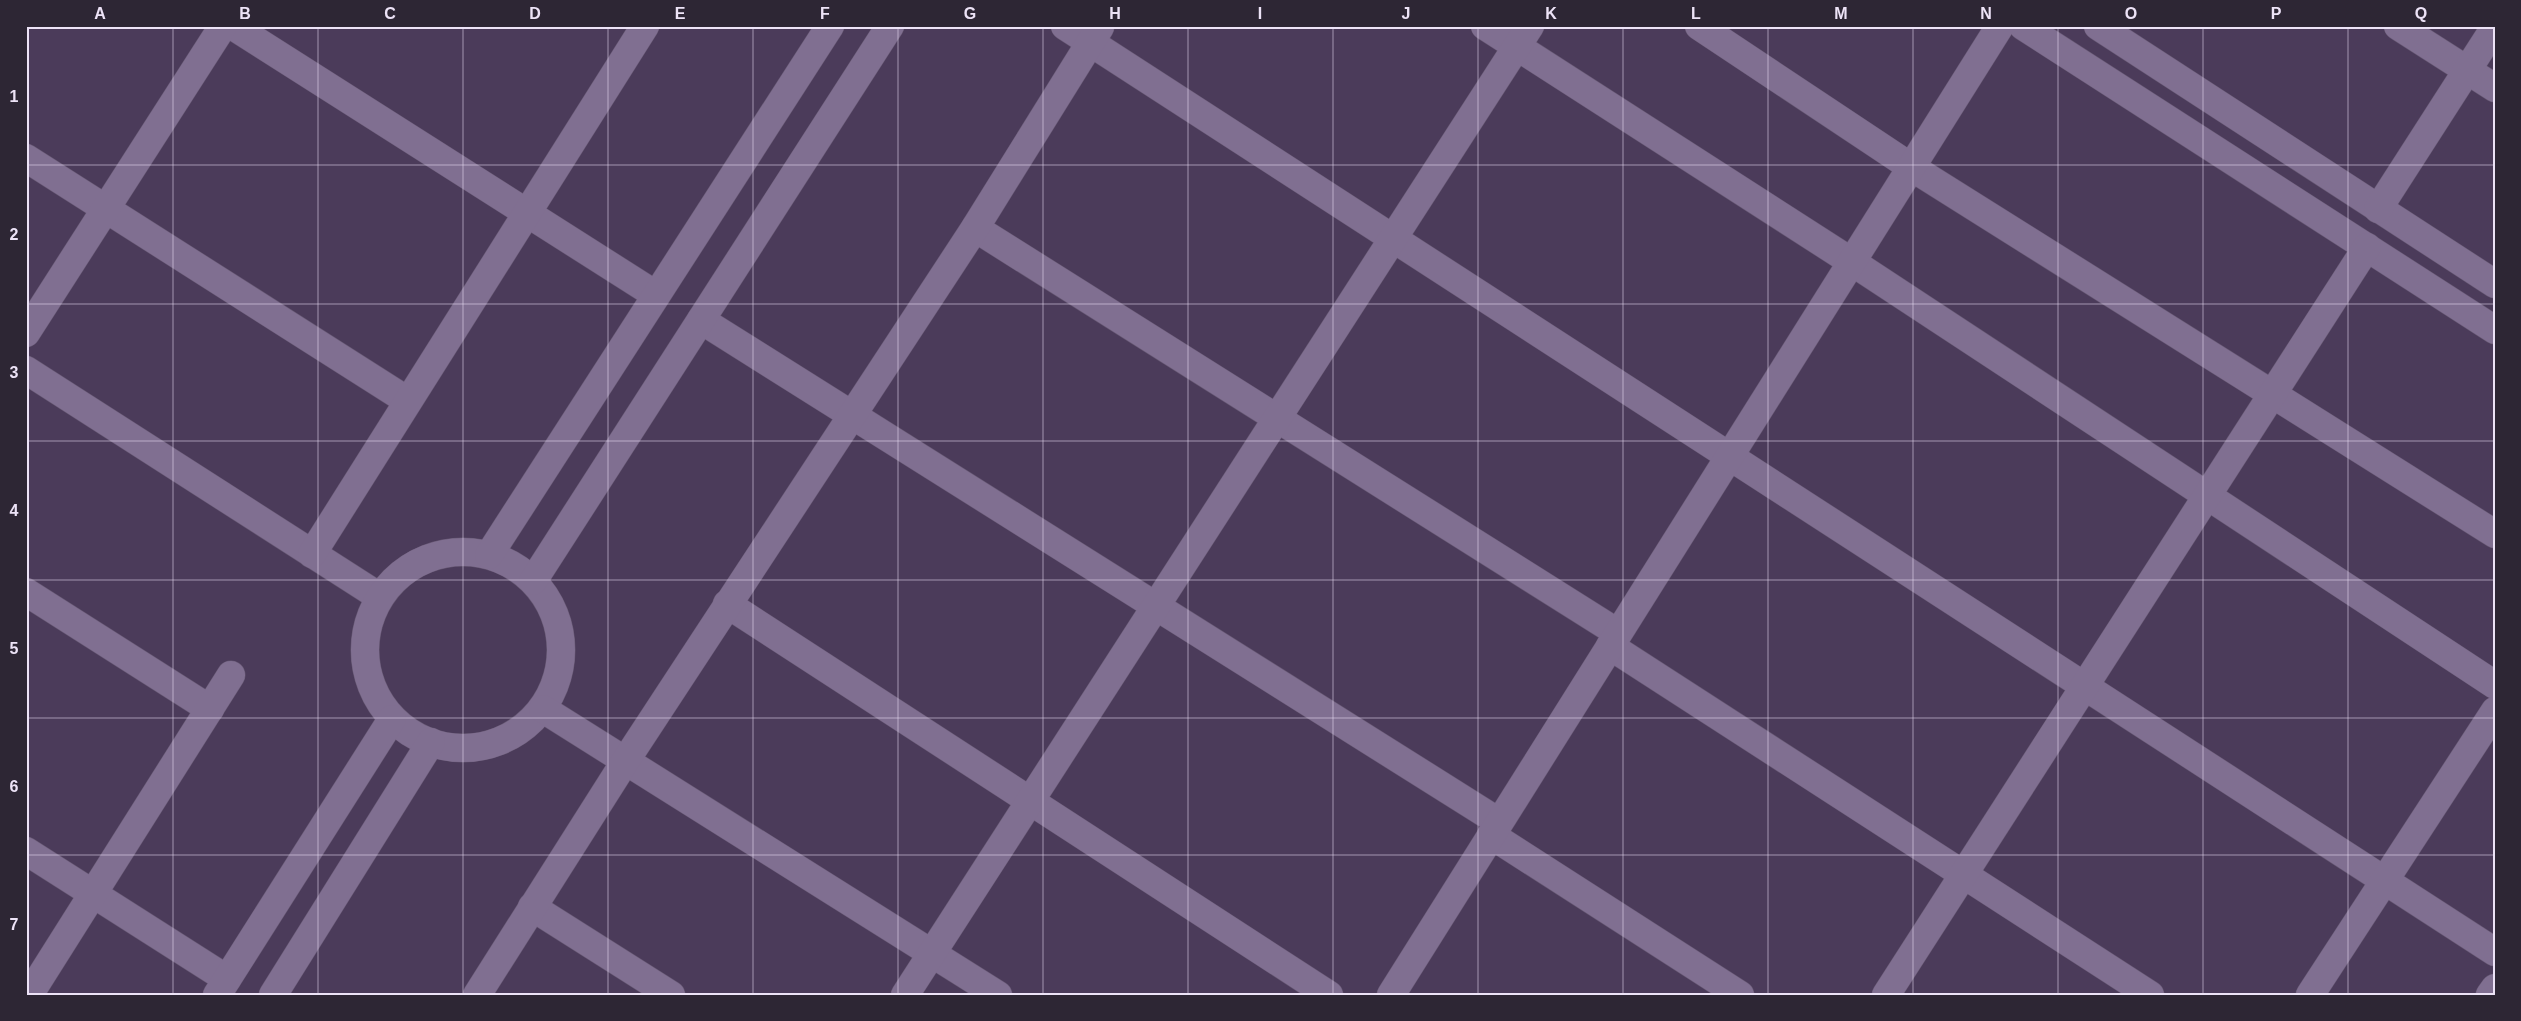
<svg xmlns="http://www.w3.org/2000/svg" width="2521" height="1021" viewBox="0 0 2521 1021" font-family="Arial,sans-serif">
  <style>
    .lines { fill: none; stroke-linecap: round; stroke-linejoin: round }
    .minor-casing { stroke: #665873; stroke-width: 29 }
    .minor { stroke: #806f91; stroke-width: 28 }
    .grid { fill: none; stroke: #ede3f7; stroke-width: 1; stroke-opacity: 0.55 }
    .neatline { fill: none; stroke: #ede3f7; stroke-width: 2 }
    .grid-label { font-size: 16px; text-anchor: middle; font-weight: bold; fill: #ede3f7 }
  </style>
  <rect width="100%" height="100%" fill="#4b3b5a"/>
  <g class="lines">
    <g class="minor-casing">
      <g id="minor">
        <path d="M233,26L656,295"/>
        <path d="M1065,26L2495,952"/>
        <path d="M1485,26L1852,262L2495,685"/>
        <path d="M1699,26L1911,167L2495,534"/>
        <path d="M2023,26L2495,330"/>
        <path d="M2098,26L2495,284"/>
        <path d="M2398,26L2495,88"/>
        <path d="M26,158L408,401"/>
        <path d="M2378,209L2495,27"/>
        <path d="M975,228L1618,633"/>
        <path d="M701,320L1499,822"/>
        <path d="M26,333L223,26"/>
        <path d="M26,370L380,597"/>
        <circle cx="463" cy="650" r="98"/>
        <path d="M312,554L645,26"/>
        <path d="M489,555L830,26"/>
        <path d="M533,581L890,26"/>
        <path d="M26,592L210,709"/>
        <path d="M727,604L1329,995"/>
        <path d="M1610,646L2150,995"/>
        <path d="M543,709L998,995"/>
        <path d="M1491,835L1740,995"/>
        <path d="M26,851L227,979"/>
        <path d="M532,907L671,995"/>
        <path d="M29,995L231,675"/>
        <path d="M217,995L392,719"/>
        <path d="M273,995L431,742"/>
        <path d="M477,995L626,760L975,228L1100,27"/>
        <path d="M905,995L1530,26"/>
        <path d="M1391,995L2000,26"/>
        <path d="M1886,995L2367,247"/>
        <path d="M2310,995L2495,711"/>
        <path d="M2490,995L2495,988"/>
      </g>
    </g>
    <use href="#minor" class="minor"/>
  </g>
  <path class="grid" d="M173,26V995M318,26V995M463,26V995M608,26V995M753,26V995M898,26V995M1043,26V995M1188,26V995M1333,26V995M1478,26V995M1623,26V995M1768,26V995M1913,26V995M2058,26V995M2203,26V995M2348,26V995M26,165H2495M26,304H2495M26,441H2495M26,580H2495M26,718H2495M26,855H2495"/>
  <rect width="2521" height="1021" fill="none" stroke="#2d2634" stroke-width="55"/>
  <rect x="28" y="28" width="2466" height="966" class="neatline"/>
  <g class="grid-label">
    <text x="100" y="19">A</text>
    <text x="245" y="19">B</text>
    <text x="390" y="19">C</text>
    <text x="535" y="19">D</text>
    <text x="680" y="19">E</text>
    <text x="825" y="19">F</text>
    <text x="970" y="19">G</text>
    <text x="1115" y="19">H</text>
    <text x="1260" y="19">I</text>
    <text x="1406" y="19">J</text>
    <text x="1551" y="19">K</text>
    <text x="1696" y="19">L</text>
    <text x="1841" y="19">M</text>
    <text x="1986" y="19">N</text>
    <text x="2131" y="19">O</text>
    <text x="2276" y="19">P</text>
    <text x="2421" y="19">Q</text>
    <text x="14" y="102">1</text>
    <text x="14" y="240">2</text>
    <text x="14" y="378">3</text>
    <text x="14" y="516">4</text>
    <text x="14" y="654">5</text>
    <text x="14" y="792">6</text>
    <text x="14" y="930">7</text>
  </g>
</svg>
